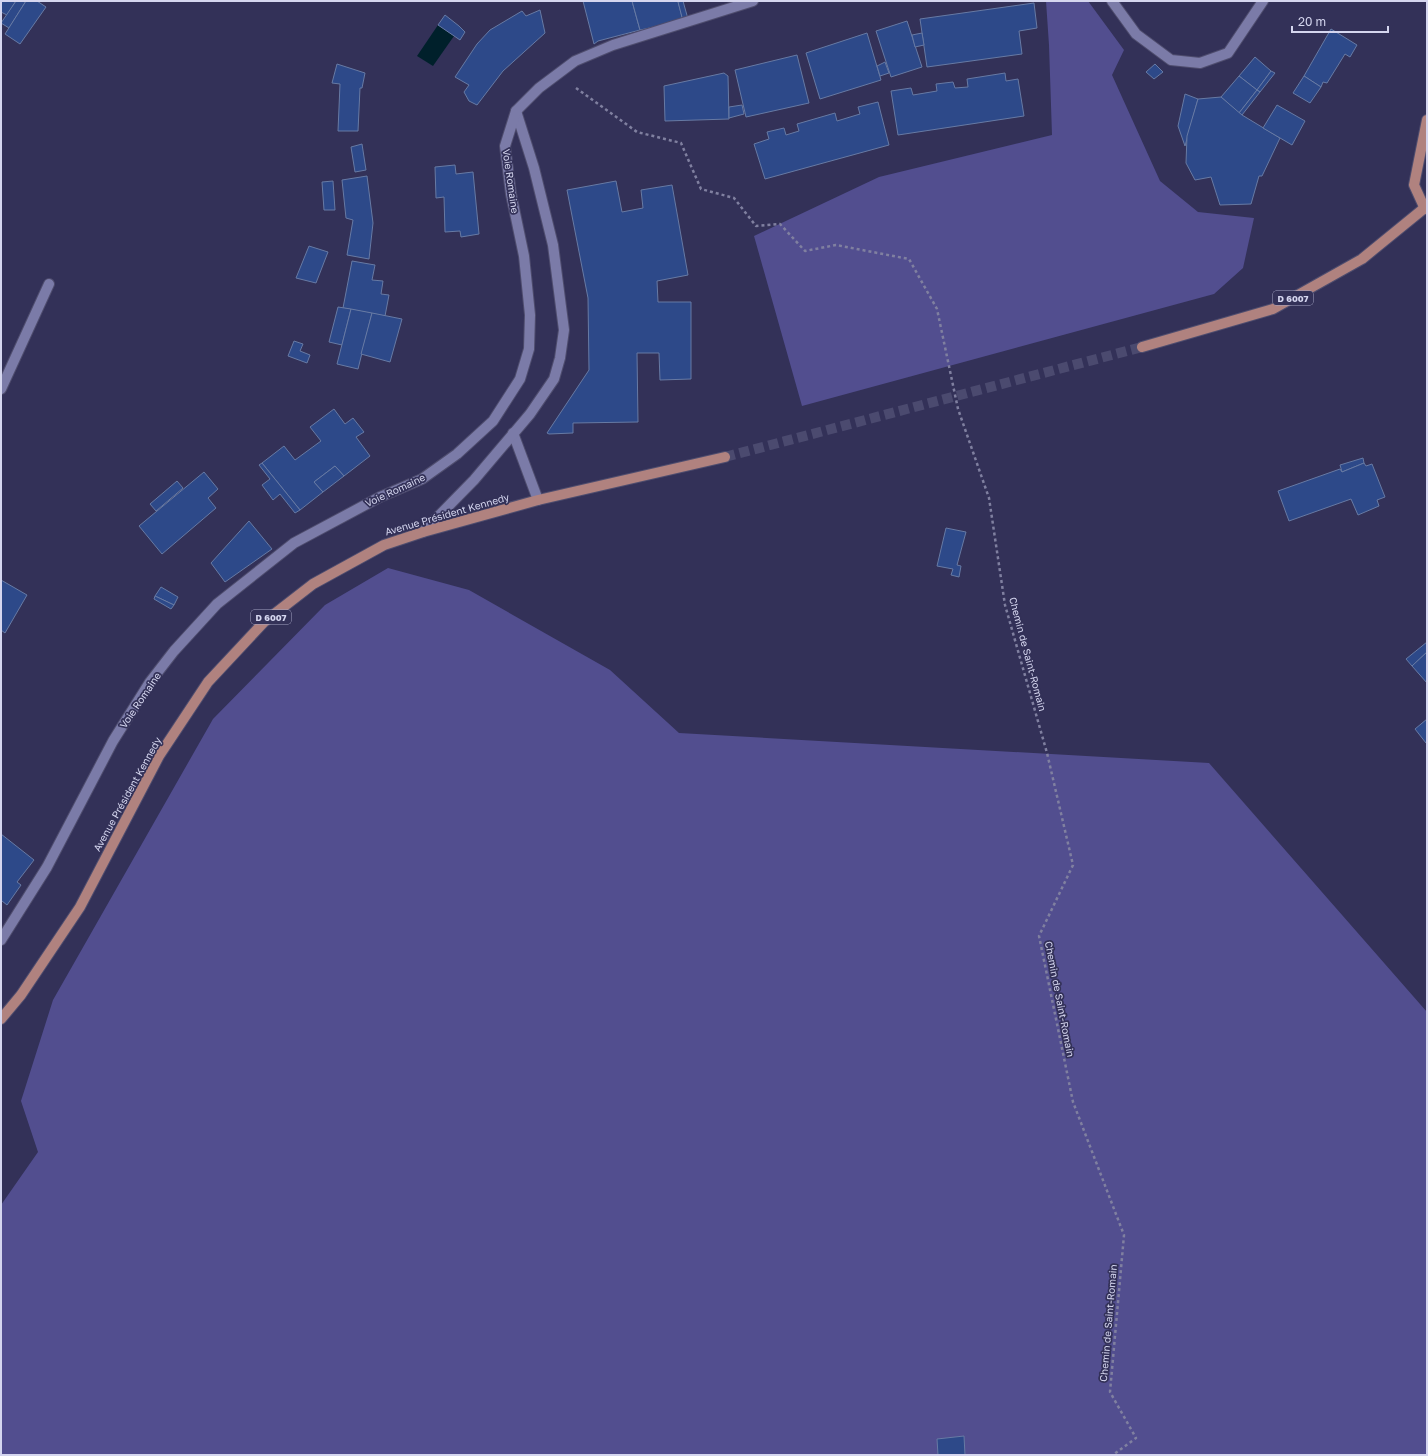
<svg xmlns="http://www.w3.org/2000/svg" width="1428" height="1456" viewBox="0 0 1428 1456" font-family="'Golos Text',sans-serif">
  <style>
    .green { fill: #524e8f }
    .water { fill: #00202b }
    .building { fill: #2d4989; stroke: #677aa4 }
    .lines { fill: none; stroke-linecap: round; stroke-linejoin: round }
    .major-tunnel { stroke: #4b4a6f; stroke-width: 10; stroke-dasharray: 10 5; stroke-linecap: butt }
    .minor-casing { stroke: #4f4d6e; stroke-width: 12 }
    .major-casing { stroke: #4f4d6e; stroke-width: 12 }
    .path { stroke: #8080a0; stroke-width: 2.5; stroke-dasharray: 3 3; stroke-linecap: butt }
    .minor { stroke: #7b7ba8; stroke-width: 10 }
    .major { stroke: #b0827f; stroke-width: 10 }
    .labels { text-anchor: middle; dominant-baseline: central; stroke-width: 3.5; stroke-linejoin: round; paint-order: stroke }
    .shield { fill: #333158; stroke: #a4a4c2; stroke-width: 1 }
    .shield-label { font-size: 9px; font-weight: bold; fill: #d5d6ef }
    .street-label { font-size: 10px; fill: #d5d6ef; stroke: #333158 }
  </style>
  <rect width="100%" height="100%" fill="#333158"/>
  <g class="green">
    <path d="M1046,1H1088L1124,50L1112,75L1160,181L1198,212L1254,218L1243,268L1214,294L802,406L754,236L879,177L1052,135L1049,45Z"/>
    <path d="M388,568L469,590L610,670L679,733L1209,763L1427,1012V1455H1V1205L38,1152L21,1101L53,1000L213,719L325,605Z"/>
  </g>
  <path class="water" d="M438,25L454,36L433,66L417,56Z"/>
  <g class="building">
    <path d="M1,1H16L7,15L1,12Z"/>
    <path d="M16,1H26L9,28L1,23Z"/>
    <path d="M26,1H37L46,7L20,44L5,34Z"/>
    <path d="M583,1H632L640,30L598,41L594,44Z"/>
    <path d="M632,1H678L683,21L640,30Z"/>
    <path d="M683,1L688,19L683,21L678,2Z"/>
    <path d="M1034,3L1037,28L1019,31L1022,54L927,67L920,19Z"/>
    <path d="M540,10L545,33L503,71L477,105L469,101L464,92L469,85L455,77L477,44L490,30L522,11L526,16Z"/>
    <path d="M445,15L459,26L465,32L460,40L438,25Z"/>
    <path d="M907,21L922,67L891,77L876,31Z"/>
    <path d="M1331,29L1357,45L1350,57L1345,54L1327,83L1323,82L1321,87L1304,76Z"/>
    <path d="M867,33L881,80L820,99L806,53Z"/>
    <path d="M922,33L924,45L915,47L912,35Z"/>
    <path d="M797,55L809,103L746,117L735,70Z"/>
    <path d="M1255,57L1271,71L1257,90L1239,76Z"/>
    <path d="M885,62L889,73L880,76L877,66Z"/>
    <path d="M337,64L365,73L362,88H360L358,131H338L340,84L332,83Z"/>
    <path d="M1155,64L1163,72L1154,79L1146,72Z"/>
    <path d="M1271,71L1275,73L1260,92L1257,90Z"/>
    <path d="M724,73L728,76L729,119L665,121L664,86Z"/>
    <path d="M1005,73L1006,81L1018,79L1024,116L898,135L891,91L911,88L913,95L937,91L936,84L953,82L955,88L968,87L967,79Z"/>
    <path d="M1239,76L1257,90L1239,113L1221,97Z"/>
    <path d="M1304,76L1321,87L1310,103L1293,93Z"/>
    <path d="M1257,90L1260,92L1242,115L1239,113Z"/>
    <path d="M1185,94L1198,99L1185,146L1178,126Z"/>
    <path d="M1221,97L1242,115L1280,138L1262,176H1259L1251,204L1220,205L1211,177L1195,180L1186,163L1187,136L1198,99Z"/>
    <path d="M878,102L889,145L765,179L754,144L769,139L767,132L784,128L786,135L799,131L797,124L835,113L837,121L860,114L858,107Z"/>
    <path d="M742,105L744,114L729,118V107Z"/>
    <path d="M1277,105L1305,121L1292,145L1263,128Z"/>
    <path d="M362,144L366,170L355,172L351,147Z"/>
    <path d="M455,165L456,174L473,172L479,234L461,237L460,231L445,232L444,197L436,198L435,167Z"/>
    <path d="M367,176L373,223L369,259L347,255L353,220L346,218L342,180Z"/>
    <path d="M333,181L335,210H324L322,182Z"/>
    <path d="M616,181L622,212L643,208L641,190L672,185L688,275L657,281L658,302H691V379L660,380L659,353H637L638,422L573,423V433L549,434L547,433L589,370L588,298L567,190Z"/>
    <path d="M309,246L328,252L316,283L296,278Z"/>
    <path d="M352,261L375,265L372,280L383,281L381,294L389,295L385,316L343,308Z"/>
    <path d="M338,307L351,309L342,345L329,342Z"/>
    <path d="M351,309L372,313L358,369L337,364Z"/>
    <path d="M372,313L402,319L390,362L361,354Z"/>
    <path d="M294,341L303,344L300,351L310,355L307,363L288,356Z"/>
    <path d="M334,409L345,424L353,418L364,432L356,437L370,456L344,476L335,466L314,482L323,492L300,510L262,463L284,446L295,460L321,441L310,427Z"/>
    <path d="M1363,458L1364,463L1342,472L1340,465Z"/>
    <path d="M262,463L300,510L295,513L280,494L273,500L262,485L270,479L259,465Z"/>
    <path d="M1364,463L1366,466L1372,464L1385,497L1377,500L1379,506L1358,515L1351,499L1289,521L1278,491L1340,469L1342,472Z"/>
    <path d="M335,466L344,476L323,492L314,482Z"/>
    <path d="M204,472L218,489L208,498L216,508L162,554L139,526Z"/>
    <path d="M177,481L183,488L156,511L150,504Z"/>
    <path d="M249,521L272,549L225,582L211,563Z"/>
    <path d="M946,528L966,532L957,565L961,566L959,577L951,575L953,569L937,566Z"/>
    <path d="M1,580L27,595L5,633L1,630Z"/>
    <path d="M161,587L178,597L174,605L155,596Z"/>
    <path d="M155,596L174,605L171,609L154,599Z"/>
    <path d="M1427,642V652L1412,666L1406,659Z"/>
    <path d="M1427,652V683L1412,666Z"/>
    <path d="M1427,719V742L1426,743L1415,729Z"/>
    <path d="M1,834L34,860L17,882L21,885L7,905L2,901L1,903Z"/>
    <path d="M964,1436L965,1455H938L937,1439Z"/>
  </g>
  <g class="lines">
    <path class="major-tunnel" d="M725,457L1142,347"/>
    <g class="minor-casing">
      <g id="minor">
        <path d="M1112,1L1136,34L1171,60L1200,63L1228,53L1263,1"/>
        <path d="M1,389L49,284"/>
        <path d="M513,433L538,500"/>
        <path d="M423,532L474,480L530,414L554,379L560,358L564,330L553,245L534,168L516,111"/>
        <path d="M1,940L47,867L113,741L150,682L174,651L217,604L294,543L380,497L422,479L457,454L493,421L520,379L529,349L530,315L524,256L511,194L505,146L516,111L539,88L575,61L613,45L753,1"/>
      </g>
    </g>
    <g class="major-casing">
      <g id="major">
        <path d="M1425,209L1414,185L1427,120"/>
        <path d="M1142,347L1273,309L1362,259L1427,206"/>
        <path d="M1,1019L21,995L80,907L159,756L208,682L264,622L313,584L384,545L423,532L538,500L725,457"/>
      </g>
    </g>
    <path class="path" d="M576,88L637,132L681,143L701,189L734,198L756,226L780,224L805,251L836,245L909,259L937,309L958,409L989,498L1005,605L1047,753L1073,865L1039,936L1073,1102L1124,1235L1110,1392L1136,1438L1113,1455"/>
    <use href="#minor" class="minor"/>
    <use href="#major" class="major"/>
  </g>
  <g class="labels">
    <g class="shield">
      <rect x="1273" y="291" width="40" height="14" rx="3"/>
      <rect x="251" y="610" width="40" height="14" rx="3"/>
    </g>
    <g class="shield-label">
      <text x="1293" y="298">D 6007</text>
      <text x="271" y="617">D 6007</text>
    </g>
    <g class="street-label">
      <text transform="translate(511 181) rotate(82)">Voie Romaine</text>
      <text transform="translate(395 490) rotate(-25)">Voie Romaine</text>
      <text transform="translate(447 514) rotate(-16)">Avenue Président Kennedy</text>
      <text transform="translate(1028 654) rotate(75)">Chemin de Saint-Romain</text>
      <text transform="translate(140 700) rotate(-56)">Voie Romaine</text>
      <text transform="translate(127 794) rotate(-61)">Avenue Président Kennedy</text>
      <text transform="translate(1060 999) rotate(79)">Chemin de Saint-Romain</text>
      <text transform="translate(1108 1323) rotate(-85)">Chemin de Saint-Romain</text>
    </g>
  </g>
  <rect width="1428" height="1456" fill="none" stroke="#d5d6ef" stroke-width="4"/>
  <path d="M1292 26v6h96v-6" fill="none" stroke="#d5d6ef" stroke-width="2"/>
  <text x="1298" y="26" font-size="12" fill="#d5d6ef" stroke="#333158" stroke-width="3" paint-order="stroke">20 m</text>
</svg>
